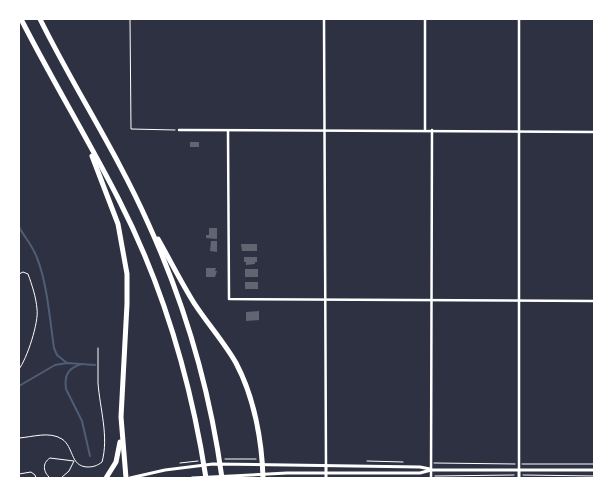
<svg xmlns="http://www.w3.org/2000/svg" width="613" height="497" viewBox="0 0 613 497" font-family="Figtree,sans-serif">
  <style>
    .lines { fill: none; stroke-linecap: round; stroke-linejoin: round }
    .stream { stroke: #4f5d75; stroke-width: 2 }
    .building { fill: #626471 }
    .path { stroke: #fff; stroke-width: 1 }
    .service { stroke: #fff; stroke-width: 1 }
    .minor { stroke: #fff; stroke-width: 2.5 }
    .tertiary { stroke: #fff; stroke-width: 3 }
    .motorway { stroke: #fff; stroke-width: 5 }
  </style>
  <rect width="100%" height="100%" fill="#2d3142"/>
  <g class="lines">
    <g class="stream">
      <path d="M19,227C25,238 33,246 37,258C47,282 50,321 54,348L57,355L67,363"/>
      <path d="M82,364C68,368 64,375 66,389L82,421L90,456"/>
      <path d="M19,386L55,365L67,363L95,365"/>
    </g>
  </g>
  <g class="building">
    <rect x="190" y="142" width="9" height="5"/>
    <path d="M209,228H217V239L206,238V235H209Z"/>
    <path d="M211,241H217V252L210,251Z"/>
    <path d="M241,244H257V251H242Z"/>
    <path d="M244,257H257V262H255V264L246,265V262H244Z"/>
    <path d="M206,268H216L215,271H217L215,277H206Z"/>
    <rect x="245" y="269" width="13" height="8"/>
    <rect x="245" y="282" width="13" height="7"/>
    <path d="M259,311V320L246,321V312Z"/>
  </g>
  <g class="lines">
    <g class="path">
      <path d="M130,19L131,129L175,130"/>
      <path d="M19,274L23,272L28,274C32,285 36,297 37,309C39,322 27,359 19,369"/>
      <path d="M225,459H256"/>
      <path d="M367,461L403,462"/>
      <path d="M180,463L198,461"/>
      <path d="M434,463L515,464"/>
      <path d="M522,464H594"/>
      <path d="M523,475L594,476"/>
      <path d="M435,476L514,475"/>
    </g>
    <g class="service">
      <path d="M19,438C33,437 49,431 62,439C74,447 70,466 87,467C93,467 97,466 102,462C109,437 100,409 98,383C98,371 98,359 98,348"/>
      <path d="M19,474L31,472L35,475L36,478"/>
      <path d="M50,478C43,472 42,463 50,458L74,461L69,471L61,478"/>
    </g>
    <g class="minor">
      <path d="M324,19L326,465"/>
      <path d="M425,19V130"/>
      <path d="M179,130L594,132"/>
      <path d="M228,131L229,299L594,301"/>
      <path d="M519,470V19"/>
      <path d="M431,478L432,130"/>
    </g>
    <g class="tertiary">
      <path d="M519,470V478"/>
      <path d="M130,478L165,470L213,464L420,467L430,469"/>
      <path d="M192,478L287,473H420L431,470H594"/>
      <path d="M326,478V465"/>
    </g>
    <g class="motorway">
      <path d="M21,19C52,80 88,139 119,200C163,286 191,382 206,478"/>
      <path d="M40,19C74,88 117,153 148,223C185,304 210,391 222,478"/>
      <path d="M92,156L118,224L127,274V304L121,417L126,478"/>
      <path d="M158,239C170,260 181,282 194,303C207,323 224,342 236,363C254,397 262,440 263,478"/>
      <path d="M106,478L116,462L120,442"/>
    </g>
  </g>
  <rect width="613" height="497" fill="none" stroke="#ffffff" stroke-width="40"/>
</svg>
